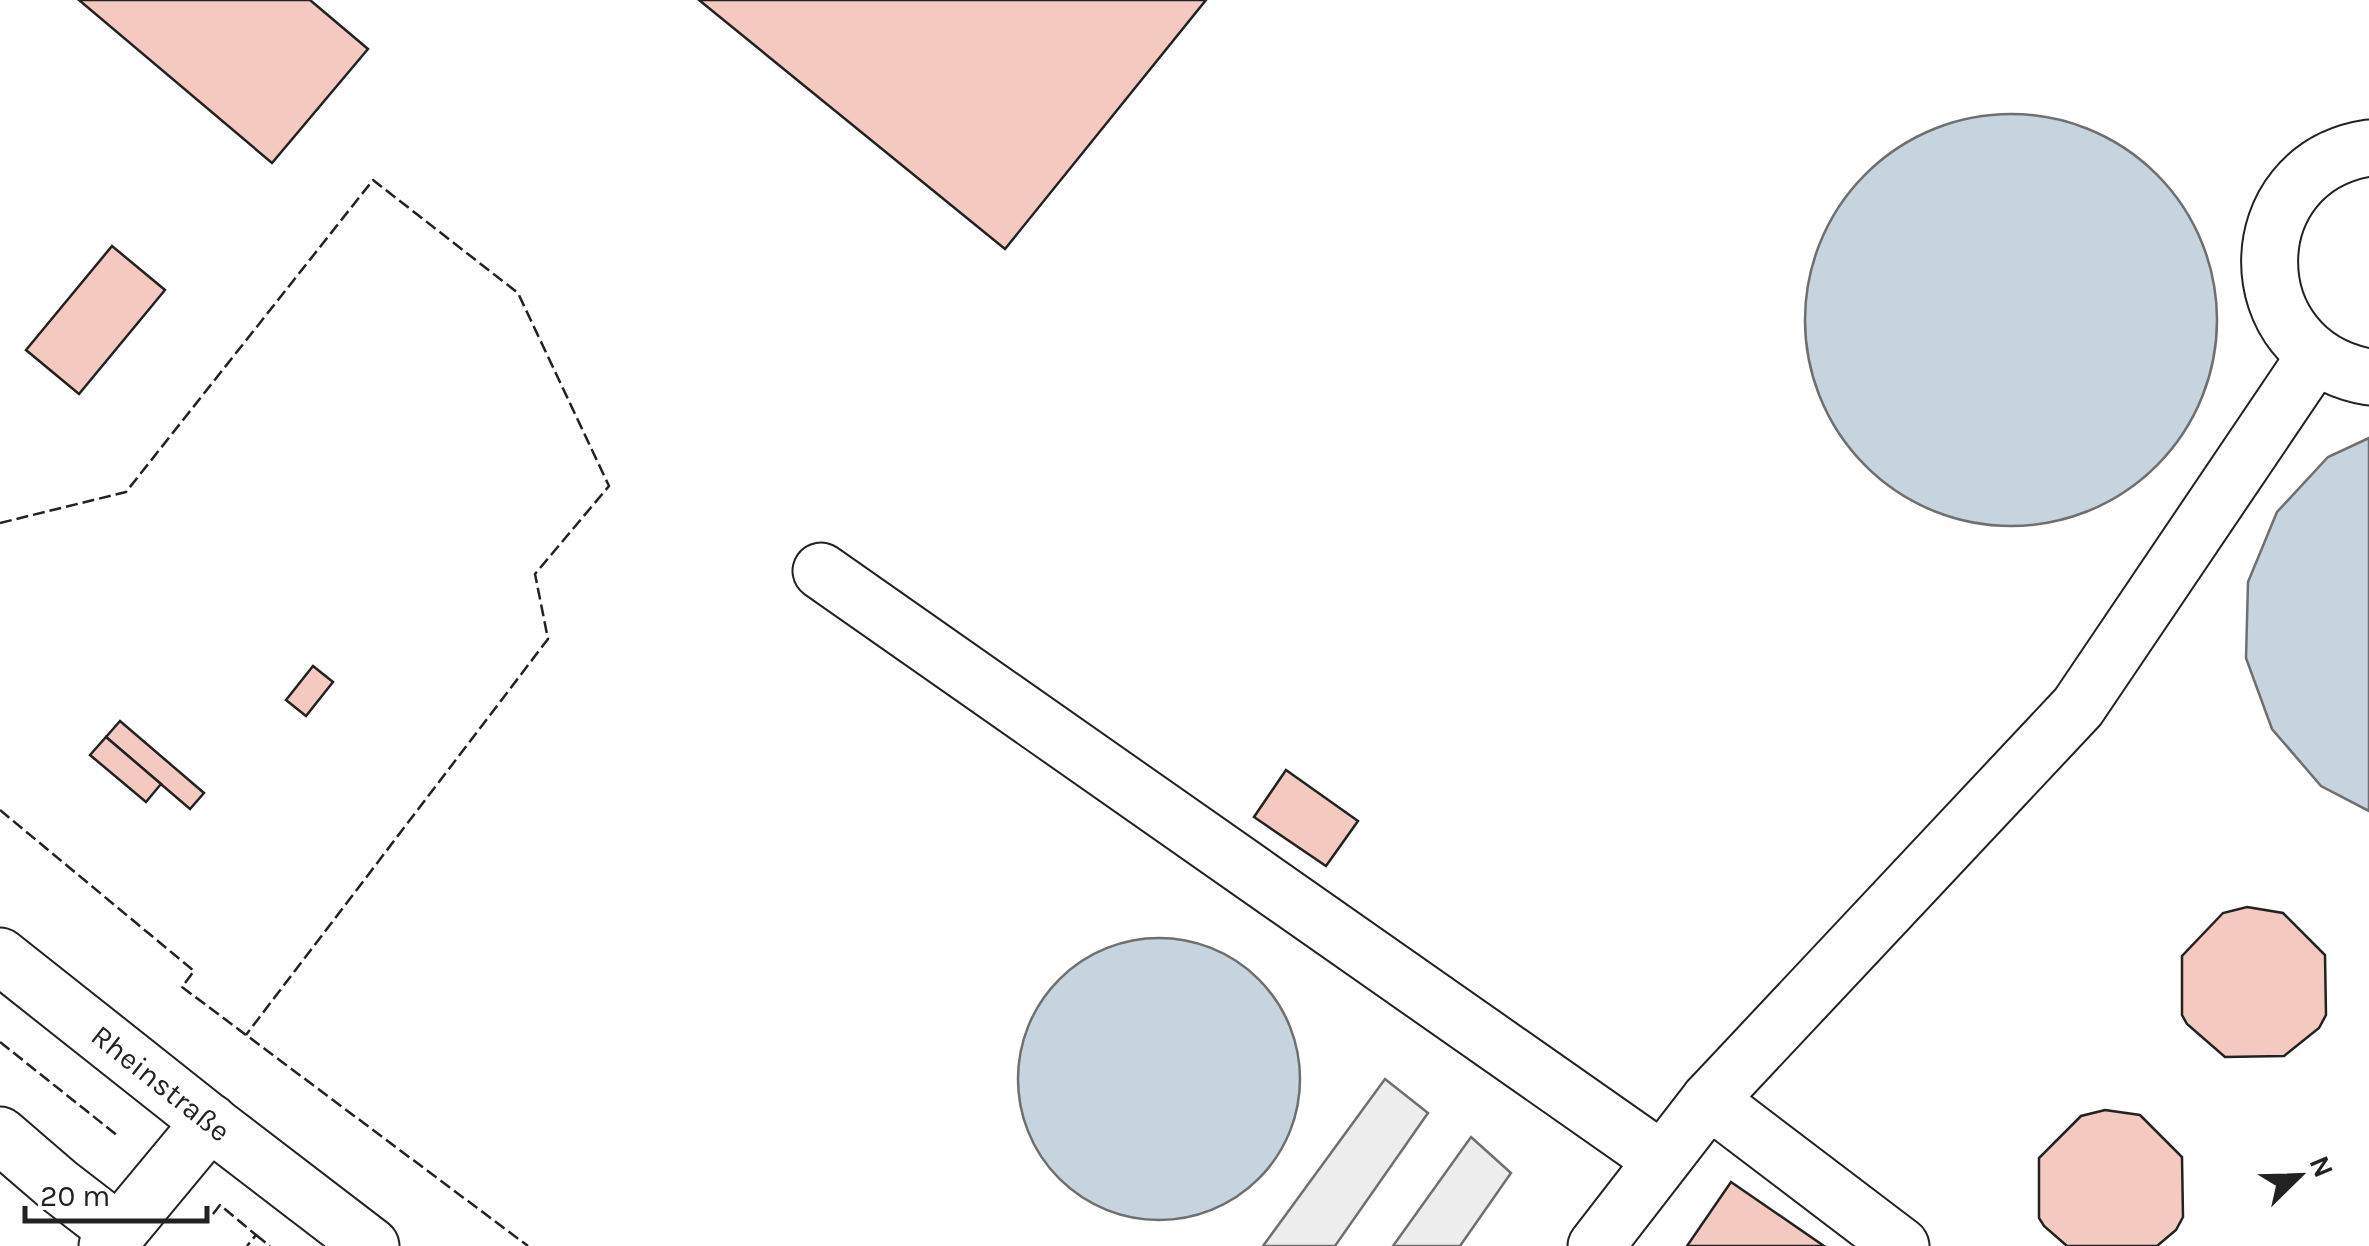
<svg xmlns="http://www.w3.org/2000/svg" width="2369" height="1246" viewBox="0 0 2369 1246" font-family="Karla,sans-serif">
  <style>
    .parking { fill: #ededed; stroke: #6f6f6f; stroke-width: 2.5 }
    .water { fill: #c7d3dd; stroke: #6f6f6f; stroke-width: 2.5 }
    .building { fill: #f3c9c0; stroke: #222; stroke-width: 2.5 }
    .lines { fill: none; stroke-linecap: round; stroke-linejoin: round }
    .minor-casing { stroke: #222; stroke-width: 59 }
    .minor { stroke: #fff; stroke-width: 55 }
    .fence { stroke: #222; stroke-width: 2.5; stroke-dasharray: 12 5; stroke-linecap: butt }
    .labels { text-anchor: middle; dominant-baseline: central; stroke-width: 8; stroke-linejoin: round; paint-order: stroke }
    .street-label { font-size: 30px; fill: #222; stroke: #fff }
  </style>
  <rect width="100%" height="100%" fill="#fff"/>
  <g class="parking">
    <path d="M1385,1079L1428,1113L1335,1246H1263Z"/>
    <path d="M1471,1137L1511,1173L1460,1246H1393Z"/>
  </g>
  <g class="water">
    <circle cx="2011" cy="320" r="206"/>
    <path d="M2369,438V811L2321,786L2272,729L2246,658L2248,582L2277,512L2328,457Z"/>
    <circle cx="1159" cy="1079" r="141"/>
  </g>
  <g class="building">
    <path d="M79,0H310L368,49L272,163Z"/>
    <path d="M699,0H1206L1005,249Z"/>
    <path d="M112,246L165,290L79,394L26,350Z"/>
    <path d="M313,666L333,682L306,716L286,700Z"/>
    <path d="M120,721L204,793L190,809L106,737Z"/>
    <path d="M106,737L161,784L146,802L90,755Z"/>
    <path d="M1286,770L1358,821L1326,866L1254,817Z"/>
    <path d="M2247,907L2283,913L2325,955L2326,1015L2319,1028L2284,1056L2225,1057L2187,1024L2182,1015V956L2223,913Z"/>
    <path d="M2105,1110L2140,1115L2182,1157L2183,1217L2176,1230L2157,1246H2067L2044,1226L2039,1218V1158L2081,1116Z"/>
    <path d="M1731,1182L1824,1246H1687Z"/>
  </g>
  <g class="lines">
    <g class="minor-casing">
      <g id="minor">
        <path d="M2369,148C2237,168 2236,354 2369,377"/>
        <path d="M821,571L1662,1160"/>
        <path id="s1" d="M0,956L217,1128L371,1246"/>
        <path d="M1709,1100L1901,1246"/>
        <path d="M0,1135L58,1185L119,1232"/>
        <path d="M107,1246L210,1122"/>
        <path d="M1596,1246L1709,1100L2078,707L2315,356"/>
      </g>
    </g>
    <use href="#minor" class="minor"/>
    <g class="fence">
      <path d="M0,523L126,492L373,180L518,293L609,486L535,574L548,639L246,1035"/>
      <path d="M0,810L194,971L182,987L528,1246"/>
      <path d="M0,1042L118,1136"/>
      <path d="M213,1214L220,1205L256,1235L247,1246"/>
      <path d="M256,1235L270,1246"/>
    </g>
  </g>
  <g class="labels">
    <g class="street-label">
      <text stroke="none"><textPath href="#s1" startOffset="205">Rheinstraße</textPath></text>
    </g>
  </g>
  <g transform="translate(2299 1176) rotate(67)" stroke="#ffffff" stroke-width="8" paint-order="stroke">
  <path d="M0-8L18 38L0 25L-18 38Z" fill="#222222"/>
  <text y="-15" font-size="28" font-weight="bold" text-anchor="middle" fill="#222222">N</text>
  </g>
  <path d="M25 1206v15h182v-15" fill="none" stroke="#222222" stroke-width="5"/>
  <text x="40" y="1206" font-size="30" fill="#222222" stroke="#ffffff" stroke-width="8" paint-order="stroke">20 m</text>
</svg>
